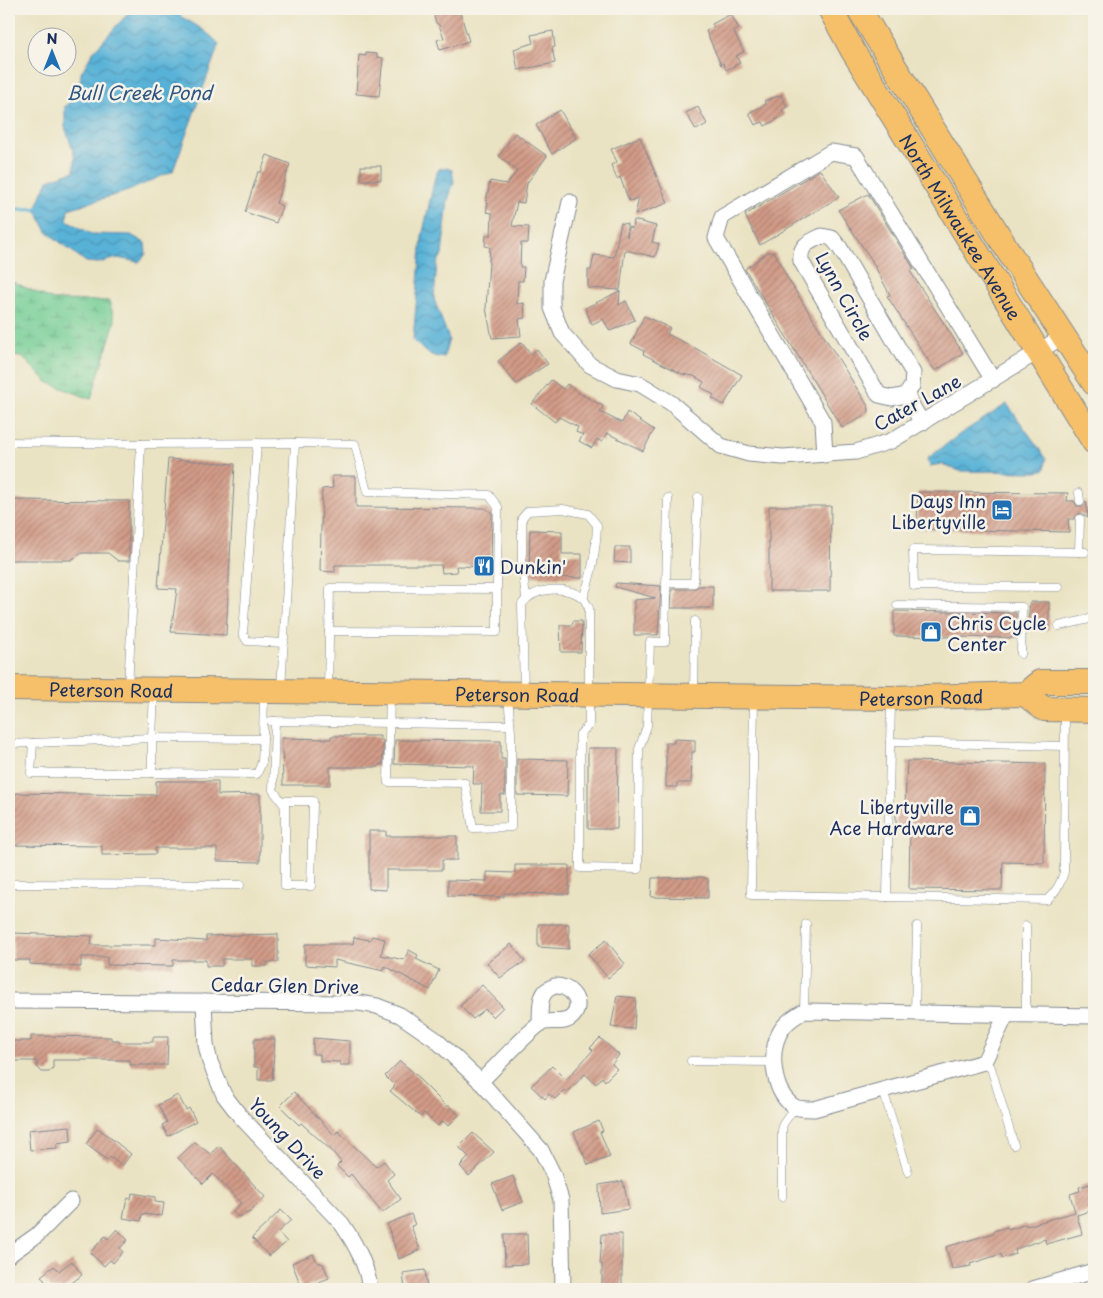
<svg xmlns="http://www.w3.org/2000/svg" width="1103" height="1298" viewBox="0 0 1103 1298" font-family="'Playpen Sans',sans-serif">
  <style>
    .wetland { fill: url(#wetland-marsh); stroke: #487e7a }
    .water { fill: url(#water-waves); stroke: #3a709a }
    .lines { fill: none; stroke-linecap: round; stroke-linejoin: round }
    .stream { stroke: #59b2d7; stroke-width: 4 }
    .building { fill: url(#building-hatch) }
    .lane-casing { stroke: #828990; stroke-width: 9 }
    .street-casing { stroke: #828990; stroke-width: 17 }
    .primary-casing { stroke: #828990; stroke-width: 26 }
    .lane { stroke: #fff; stroke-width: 8 }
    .street { stroke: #fff; stroke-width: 15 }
    .primary { stroke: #f6c06b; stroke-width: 24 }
    .labels { text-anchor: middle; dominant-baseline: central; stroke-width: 5; stroke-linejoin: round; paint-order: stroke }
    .street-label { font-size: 18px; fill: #1b2f5e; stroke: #f7f3e8 }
    .poi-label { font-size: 18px; fill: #1b2f5e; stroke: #f7f3e8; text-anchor: end }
    .water-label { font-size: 19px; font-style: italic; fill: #2e5682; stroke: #f7f3e8 }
  </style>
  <defs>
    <pattern id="wetland-marsh" width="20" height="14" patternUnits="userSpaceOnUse" patternTransform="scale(1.25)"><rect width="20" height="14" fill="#74ce95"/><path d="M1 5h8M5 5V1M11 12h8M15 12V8" fill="none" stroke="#5ea87d"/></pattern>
    <pattern id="water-waves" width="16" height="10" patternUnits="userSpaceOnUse" patternTransform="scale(1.25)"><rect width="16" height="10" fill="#59b2d7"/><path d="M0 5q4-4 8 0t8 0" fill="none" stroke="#4991b2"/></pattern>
    <pattern id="building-hatch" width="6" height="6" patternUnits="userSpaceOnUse" patternTransform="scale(1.25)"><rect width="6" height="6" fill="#d29b87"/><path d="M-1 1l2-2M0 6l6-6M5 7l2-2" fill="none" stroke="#aa7f72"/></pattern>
  </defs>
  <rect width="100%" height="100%" fill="#f7f3e8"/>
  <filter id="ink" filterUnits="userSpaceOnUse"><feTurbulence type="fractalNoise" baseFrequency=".02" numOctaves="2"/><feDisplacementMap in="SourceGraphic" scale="10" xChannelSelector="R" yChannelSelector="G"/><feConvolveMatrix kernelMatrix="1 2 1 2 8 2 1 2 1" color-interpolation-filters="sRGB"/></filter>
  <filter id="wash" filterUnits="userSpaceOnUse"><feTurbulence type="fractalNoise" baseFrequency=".0096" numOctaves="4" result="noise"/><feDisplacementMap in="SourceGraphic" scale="20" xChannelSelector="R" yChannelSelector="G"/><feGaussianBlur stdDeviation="1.12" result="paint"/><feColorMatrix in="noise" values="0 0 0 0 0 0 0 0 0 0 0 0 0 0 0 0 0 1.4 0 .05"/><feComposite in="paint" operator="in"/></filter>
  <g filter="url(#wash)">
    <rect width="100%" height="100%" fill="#eae3c3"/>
    <path class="wetland" d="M9,280L53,300L109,301L115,321L91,399L49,383L22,357L9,356Z"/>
    <g class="water">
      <path d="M131,10C140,10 149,9 158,10C180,13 205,29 219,44L173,171L128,191L68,209L67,220L91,234L131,235L145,243L146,254L139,262L117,258L98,263L86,262L47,232L36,209L48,180L74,171L75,157L65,127V106L79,95L81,73L93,52Z"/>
      <path d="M446,168L452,170L454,182L448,200L442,255L437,263L434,299L449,339L444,357C431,359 421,348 413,340L422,237L435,177L439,169Z"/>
      <path d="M1007,404L1046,458L1045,469L1037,472L960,471L941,464L930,466L927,459L960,434Z"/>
    </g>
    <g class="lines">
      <g class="stream">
        <path d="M177,22L181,9"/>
        <path d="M9,210L36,209L41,206"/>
      </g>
    </g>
    <g id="blocks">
      <g class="building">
        <path d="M438,9H459L469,41L440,50L437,40L444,38L439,25L436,23L434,17Z"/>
        <path d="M731,14L739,29L734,32L744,52L736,56L740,63L726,70L723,63L721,65L706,31L714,27L712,24Z"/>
        <path d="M553,31L555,47L552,48L555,63L518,70L514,49L533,43L531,35Z"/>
        <path d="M366,53L377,54V57L383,58L379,96L356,94L359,55L366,56Z"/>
        <path d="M781,95L787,107L782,110L785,115L765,126L763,122L755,125L749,113L766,104L764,101Z"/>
        <path d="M698,107L707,124L696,130L686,113Z"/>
        <path d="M560,110L576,138L552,154L536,125Z"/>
        <path d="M515,133L547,156L527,183L524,203L517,202L512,226L529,227L528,243H521L520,267H524L523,281H518L517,304L524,303L525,318L519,319L521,336L492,338L486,308L490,247L485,246L486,235H491L492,213L486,212L488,203H486L490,181L507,184L517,171L499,156Z"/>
        <path d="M640,137L668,203L635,215L639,198L629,201L620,177L617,179L611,165L617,162L611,149Z"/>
        <path d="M267,155L290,164L276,203L282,206L276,223L245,212L258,172H261Z"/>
        <rect x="361" y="166" width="20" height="14"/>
        <path d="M820,170L839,197L760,245L745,215Z"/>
        <path d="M868,194L914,269L910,271L963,353L935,371L887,296L890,295L871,259L838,210Z"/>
        <path d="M634,220L656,226L652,242L659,244L655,257L625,250L620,290L588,288V270H591L594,255L614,257L621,223L627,224V237L628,227L632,228Z"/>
        <path d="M768,252L775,253L788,279L868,406L869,411L866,415L842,428L745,269Z"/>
        <path d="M620,291L619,305L626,301L635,320L610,331L603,319L592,324L585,308Z"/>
        <path d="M644,316L670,328L667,334L695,348L742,375L724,405L712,398L714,395L701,387L704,382L694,376L682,374L643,354L644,351L631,344Z"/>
        <path d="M522,342L531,354L537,349L548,364L516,384L498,361Z"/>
        <path d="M551,380L563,389L567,384L579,393L603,406L600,412L622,423L627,412L654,430L643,451L607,433L602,442L597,439L592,448L579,441L583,435L576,432L578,427L559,417L555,422L532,404Z"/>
        <path d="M168,459L235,464L226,635L171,632L177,589L158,588Z"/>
        <path d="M332,476H356V507L485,508L492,513L491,567L456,566L457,572L442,573L441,565H335V572L320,571L322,489L333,488Z"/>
        <path d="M918,492L1068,493L1067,501H1074L1077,506H1083L1086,501L1088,518L1080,513L1074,519H1068L1069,532L917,529Z"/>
        <path d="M9,500L129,501V561H118L108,553H82L71,560H9Z"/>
        <path d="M769,506H831L830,591H769Z"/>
        <path d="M530,530L562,531V554H582V578L529,576Z"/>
        <path d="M615,547H630V563L614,562Z"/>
        <path d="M616,583L661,586L658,635H634V600L656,598L615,587Z"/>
        <path d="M699,586H713V608H671L672,589H694Z"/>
        <path d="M1030,602H1049V630H1027Z"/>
        <path d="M894,611L1016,613V638L894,636Z"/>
        <path d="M573,621H582L581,652H561L560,625H572Z"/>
        <path d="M331,736H380V740H383V764H379V767H330V785H283L282,738L331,739Z"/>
        <path d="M674,739L695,740V752H692L691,783H677V787H666V743H674Z"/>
        <path d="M395,740L501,741V759H505V795H500V811H481L482,784H473L474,766L394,764Z"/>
        <path d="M588,748H618L617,829H588Z"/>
        <path d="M517,759L568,760L567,796L517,795Z"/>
        <path d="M907,761L1045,764L1044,863L1003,862L1002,890L909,889L910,828H896V805H905Z"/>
        <path d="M156,781H218V795L260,794V862L217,861V848H155L156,854L102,855V846L9,845V793L156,795Z"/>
        <path d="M369,831H386V836H457V860H442V870H386V890L369,889Z"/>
        <path d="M515,865H569V894L504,893V897L448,896V880L487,881V872L515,873Z"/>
        <path d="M702,877L708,879V898L651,897L652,878Z"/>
        <path d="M538,924H569V949L538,947Z"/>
        <path d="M13,933L92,936L91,945H156V938L206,941V936L278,934V962H267V966H252V959H222V966H206V960H173V966L107,965V957H81V967L30,964V960H13Z"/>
        <path d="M372,936L385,939L381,955L404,960L409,950L418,955L416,959L439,970L430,990L385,966L384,971L335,960V967L305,965V944H353L354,937L370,940Z"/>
        <path d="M606,940L625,964L608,978L588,954Z"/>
        <path d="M511,944L525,961L500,978L487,963Z"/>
        <path d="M482,985L503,1007L493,1017L485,1009L473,1019L460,1006Z"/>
        <path d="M617,996L636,998L634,1029L611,1027Z"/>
        <path d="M31,1036L111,1037V1040H119V1042H153V1037H168L167,1065H130V1060H53V1068L49,1072H42L37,1067V1061H9V1041H31Z"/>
        <path d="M313,1038L350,1041V1065H340V1062L320,1061V1054H313Z"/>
        <path d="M600,1038L619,1055L612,1064L617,1069L605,1081L602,1077L596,1084L585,1074L567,1093L564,1090L555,1099L549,1094L545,1099L531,1086L552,1066L566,1080L593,1050L590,1048Z"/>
        <path d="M254,1039H275L272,1080H258V1067H254Z"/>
        <path d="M400,1061L421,1079L420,1080L447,1107L448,1105L459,1115L448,1126L443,1121L438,1126L424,1113L421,1117L390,1091L395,1086L385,1076Z"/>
        <path d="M294,1092L334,1135L338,1131L376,1167L384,1161L394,1174L387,1180L401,1199L382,1213L351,1174L348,1177L337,1166L341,1162L332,1151L301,1123L299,1125L280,1106Z"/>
        <path d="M178,1095L186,1110L189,1108L196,1121L168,1136L162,1125L167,1122L158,1105Z"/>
        <path d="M599,1121L603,1131L600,1132L610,1157L588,1165L574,1132Z"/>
        <path d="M70,1126L71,1141L57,1143V1148L30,1150L28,1130Z"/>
        <path d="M98,1128L131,1154L122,1166L110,1157L107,1160L86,1144Z"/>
        <path d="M473,1133L494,1152L469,1176L460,1166L469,1157L459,1147Z"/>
        <path d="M195,1142L210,1154L219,1146L265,1197L250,1212L238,1217L233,1212L241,1203L213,1174L203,1184L178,1158Z"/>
        <path d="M513,1176L523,1202L502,1210L492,1184Z"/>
        <path d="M623,1181L629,1209L600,1213L599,1185Z"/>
        <path d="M1094,1183V1210L1077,1215L1082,1234L1046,1244L1045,1239L1021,1247L1015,1250L1016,1254L1002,1258L1001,1254L970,1264L971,1266L952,1269L946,1247L994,1233V1231L1007,1227L1008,1230L1026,1224L1027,1226L1075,1212L1070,1194L1080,1191L1079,1187Z"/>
        <path d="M132,1193L155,1197V1202L164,1203L162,1216L142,1214L141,1221L123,1218L126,1203L128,1198L131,1199Z"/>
        <path d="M281,1210L291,1220L278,1232L287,1242L269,1256L252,1238Z"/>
        <path d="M411,1214L415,1225L411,1226L420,1250L399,1259L387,1224Z"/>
        <path d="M117,1229L128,1240L120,1248L123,1252L113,1263L110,1260L104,1266L90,1253L105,1236L108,1239Z"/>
        <path d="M504,1234H527L528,1264L505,1265Z"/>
        <path d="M602,1234H622V1289H602V1264H600Z"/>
        <path d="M313,1254L317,1262L323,1264L329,1278L302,1289L292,1263Z"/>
        <path d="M72,1261L82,1275L64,1289H51L41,1276L54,1266L59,1271Z"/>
        <path d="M425,1270L427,1289H405L403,1273Z"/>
      </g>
    </g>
  </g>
  <g filter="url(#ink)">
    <use href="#blocks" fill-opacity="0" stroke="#828990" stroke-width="1"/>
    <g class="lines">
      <g class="lane-casing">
        <g id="lane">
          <path d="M9,442L141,444L128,687"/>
          <path d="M257,443L243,634L247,641L284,643"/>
          <path d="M141,444L295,443"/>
          <path d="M1079,493L1080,501"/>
          <path d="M1079,552L1080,519"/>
          <path d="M666,583H694L698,497"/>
          <path d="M1059,587L914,586L913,550L1085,552"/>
          <path d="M526,598L522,566V518L528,511L563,509L588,514L597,525C596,549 592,576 583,598"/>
          <path d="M897,605L1022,607L1021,654"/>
          <path d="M1059,626L1094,618"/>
          <path d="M329,631L497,632V589"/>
          <path d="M281,689L295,443L355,444L367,492L489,495L498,507L497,589L330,588L328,690"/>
          <path d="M524,692L522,604C534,587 566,585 583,598C585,600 587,605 589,608V725L580,734V868L638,869L639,749L647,726L650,642H665L668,498"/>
          <path d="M694,694L695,621"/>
          <path d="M390,695L388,782L465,783L473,828L511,827V732L508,696"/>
          <path d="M754,698L751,895L887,897"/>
          <path d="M891,700L887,897L1047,900C1056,891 1061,884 1064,872L1065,711"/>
          <path d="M271,721L510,725"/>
          <path d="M275,721L273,790L285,806V886H311L313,801H282"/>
          <path d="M890,742L1064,746"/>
          <path d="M33,743L31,773H152V738L263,739L264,693"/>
          <path d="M9,744L152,738L154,692"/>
          <path d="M152,773L257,774L262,762L263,739"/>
          <path d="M9,884L240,885"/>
          <path d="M804,1011L806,924"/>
          <path d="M915,1013L917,926"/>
          <path d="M1026,1015V926"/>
          <path d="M691,1061L775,1062"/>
          <path d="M984,1062L991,1068L1014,1145"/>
          <path d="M883,1090L908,1172"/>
          <path d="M782,1197V1131L783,1124L795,1107"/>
        </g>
      </g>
      <g class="street-casing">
        <g id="street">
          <path d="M570,202L552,281V308L562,333L590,365L617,379L640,384L671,403L721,446L749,454L783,457L856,452L891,441L1062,337"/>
          <path d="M822,236L832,238L840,248L913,373L912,386L906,395L892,398L879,395L801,261C799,245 809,242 822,236Z"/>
          <path d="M906,395L922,423"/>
          <path d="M825,455L823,422L716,238L722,217L831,152L856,156L993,380"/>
          <path d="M9,1001L359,1003L377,1006L400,1015L435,1039L480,1081L541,1150L553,1174L561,1200L563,1289"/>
          <path d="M204,1002L206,1045L210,1062L224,1095L240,1116L342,1224C356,1245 367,1265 370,1289"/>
          <path d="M1006,1015L984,1062L814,1109C808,1109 799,1109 795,1107C773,1094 769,1055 779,1034C784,1023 794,1017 804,1011L1094,1016"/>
          <path d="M480,1082C491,1072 532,1027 542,1023C551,1019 564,1025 572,1017C585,1004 571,985 555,986C537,991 541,1009 540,1023"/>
          <path d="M9,1255L37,1235L71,1201"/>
          <path d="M1033,1289L1094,1271"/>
        </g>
      </g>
      <g class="primary-casing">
        <g id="primary">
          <path id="s1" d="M830,9L853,51L1094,442"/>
          <path d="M859,9L1012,257L1094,383"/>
          <path id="s2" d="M9,688L891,698L1025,694L1040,682H1094"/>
          <path d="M1025,694L1044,709L1094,710"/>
        </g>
      </g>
      <use href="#lane" class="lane"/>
      <use href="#street" class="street"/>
      <use href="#primary" class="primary"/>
    </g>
  </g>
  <defs>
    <g id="hotel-square" transform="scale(1.125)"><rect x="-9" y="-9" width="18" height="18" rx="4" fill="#1f6fb2" stroke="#f7f3e8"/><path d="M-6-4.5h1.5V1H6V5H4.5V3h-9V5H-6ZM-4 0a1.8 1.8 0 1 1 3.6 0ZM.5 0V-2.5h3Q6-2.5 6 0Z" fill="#fff"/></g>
    <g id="restaurant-square" transform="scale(1.125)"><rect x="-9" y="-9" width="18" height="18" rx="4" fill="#1f6fb2" stroke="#f7f3e8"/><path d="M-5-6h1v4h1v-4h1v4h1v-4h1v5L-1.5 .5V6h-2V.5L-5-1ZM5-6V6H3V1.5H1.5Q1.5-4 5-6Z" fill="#fff"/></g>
    <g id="shop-square" transform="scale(1.125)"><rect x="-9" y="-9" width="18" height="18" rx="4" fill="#1f6fb2" stroke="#f7f3e8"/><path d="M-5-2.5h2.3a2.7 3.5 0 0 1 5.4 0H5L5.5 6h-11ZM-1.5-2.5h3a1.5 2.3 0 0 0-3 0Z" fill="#fff"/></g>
  </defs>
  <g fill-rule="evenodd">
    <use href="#hotel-square" x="1002" y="510"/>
    <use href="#restaurant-square" x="484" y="566"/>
    <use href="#shop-square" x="931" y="632"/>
    <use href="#shop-square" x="970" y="816"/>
  </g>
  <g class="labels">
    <g class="street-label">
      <text stroke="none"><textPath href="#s1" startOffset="254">North Milwaukee Avenue</textPath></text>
      <text transform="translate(845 296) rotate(61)">Lynn Circle</text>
      <text transform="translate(917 402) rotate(-29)">Cater Lane</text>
      <text stroke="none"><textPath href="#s2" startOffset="102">Peterson Road</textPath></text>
      <text stroke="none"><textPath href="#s2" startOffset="508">Peterson Road</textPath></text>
      <text stroke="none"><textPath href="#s2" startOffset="912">Peterson Road</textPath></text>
      <text transform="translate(285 985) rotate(1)">Cedar Glen Drive</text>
      <text transform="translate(288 1138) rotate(47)">Young Drive</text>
    </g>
    <g class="poi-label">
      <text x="986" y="500">Days Inn<tspan x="986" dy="21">Libertyville</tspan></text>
      <text x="500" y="566" text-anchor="start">Dunkin'</text>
      <text x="947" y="622" text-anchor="start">Chris Cycle<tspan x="947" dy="21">Center</tspan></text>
      <text x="954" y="806">Libertyville<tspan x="954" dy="21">Ace Hardware</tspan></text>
    </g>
    <g class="water-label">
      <text x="139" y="92">Bull Creek Pond</text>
    </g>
  </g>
  <rect width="1103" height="1298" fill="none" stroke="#f7f3e8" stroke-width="30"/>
  <g transform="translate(52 52)"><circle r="24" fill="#f7f3e8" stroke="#9fa5b1"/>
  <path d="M0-4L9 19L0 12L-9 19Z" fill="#1f6fb2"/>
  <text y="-8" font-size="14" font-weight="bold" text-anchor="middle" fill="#1b2f5e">N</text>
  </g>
</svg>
